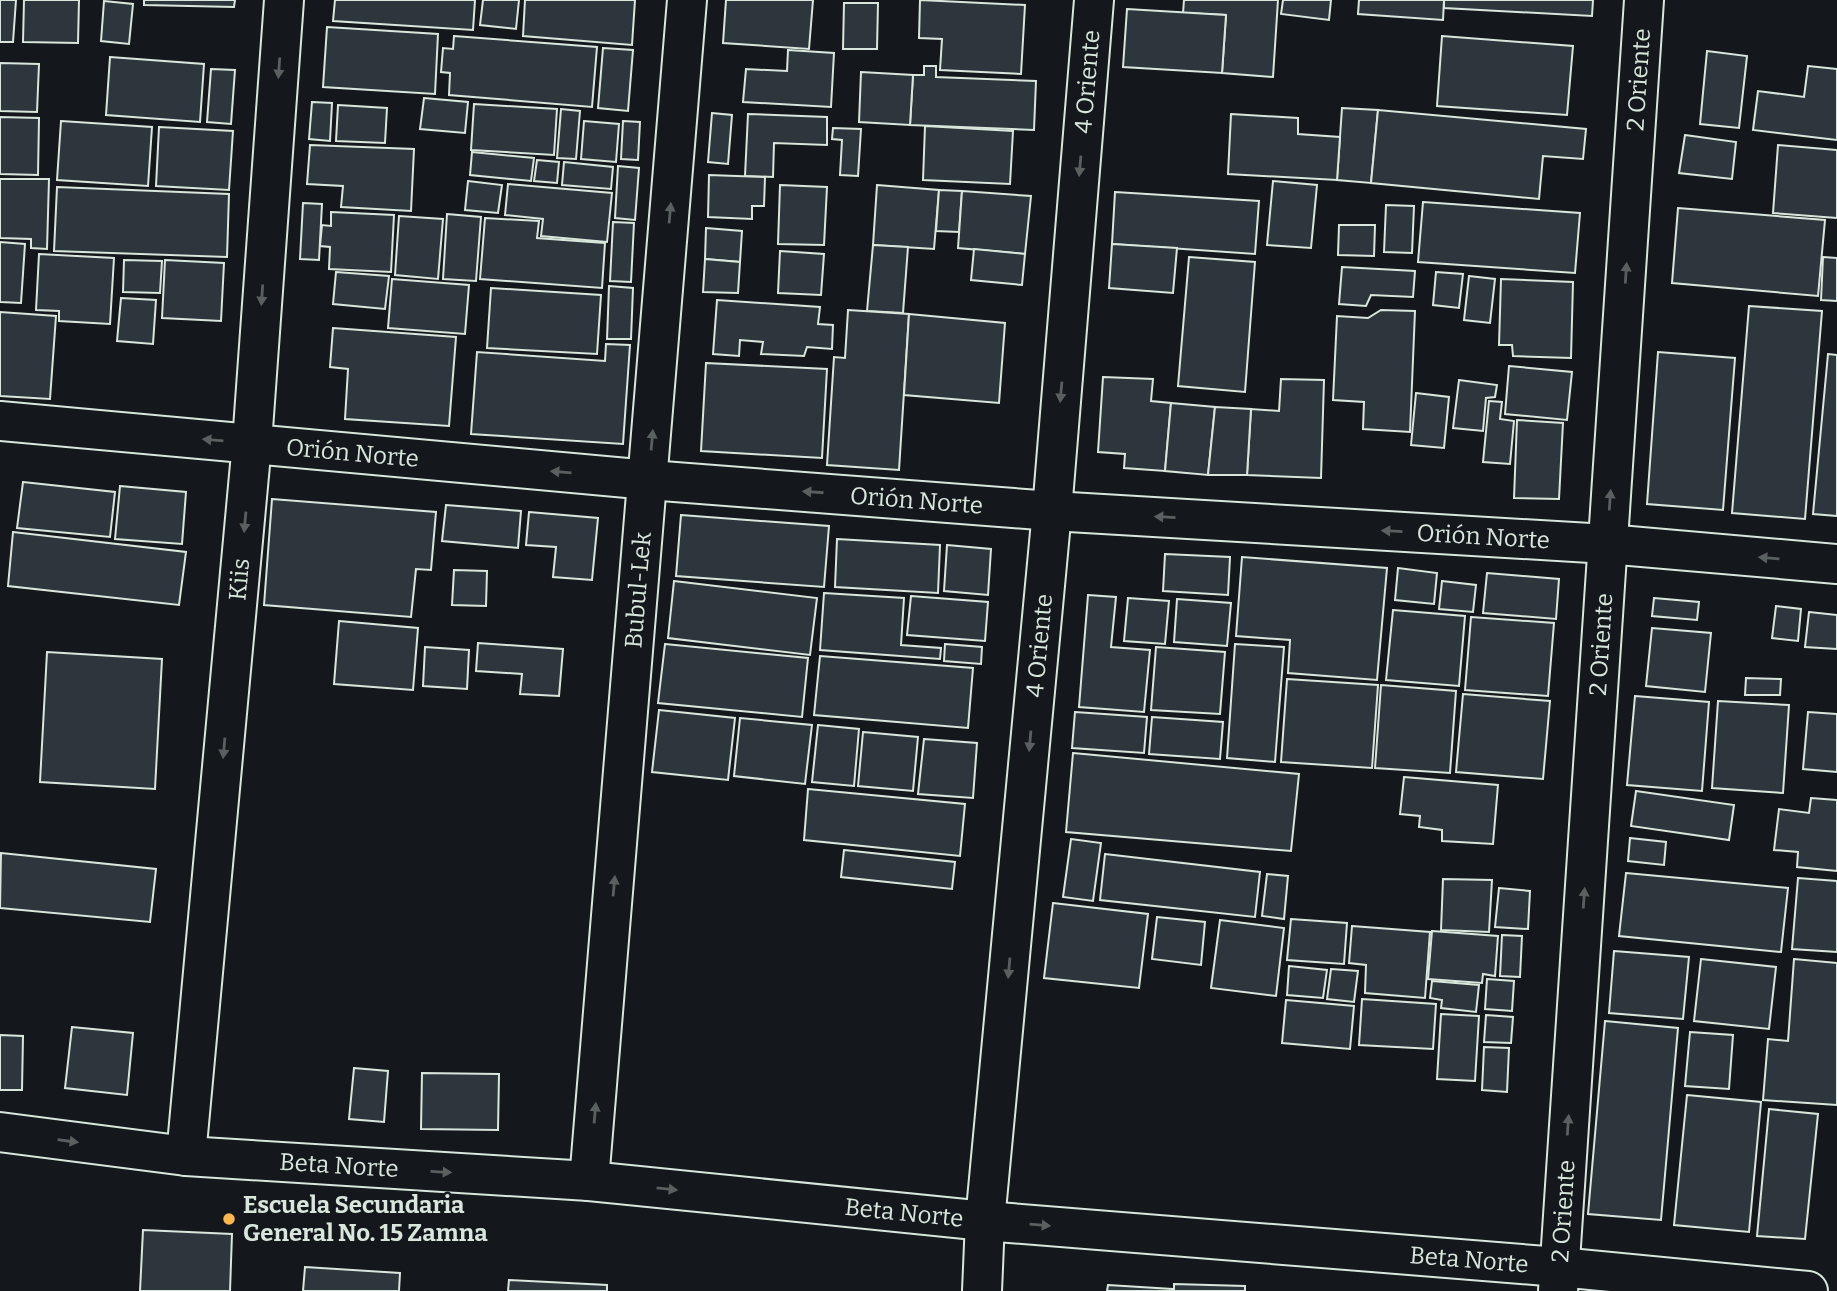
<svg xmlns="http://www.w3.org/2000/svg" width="1837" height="1291" viewBox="0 0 1837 1291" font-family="Bitter,serif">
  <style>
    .building { fill: #2c363c; stroke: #d8e6dc; stroke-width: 2 }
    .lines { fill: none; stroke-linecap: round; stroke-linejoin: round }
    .minor-casing { stroke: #d8e6dc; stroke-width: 42 }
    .minor { stroke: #14181c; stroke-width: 38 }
    .oneway { fill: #59605f }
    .poi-dot { fill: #ffb74d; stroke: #14181c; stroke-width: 2.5 }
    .labels { text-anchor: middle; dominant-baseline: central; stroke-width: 5; stroke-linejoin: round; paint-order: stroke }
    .street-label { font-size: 24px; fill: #d8e6dc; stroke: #14181c }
    .poi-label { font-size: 24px; font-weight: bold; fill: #d8e6dc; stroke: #14181c; text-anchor: start }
  </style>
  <rect width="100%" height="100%" fill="#14181c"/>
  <g class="building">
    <path d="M0,0H16L13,42H0Z"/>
    <path d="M24,0H79L78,43L23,42Z"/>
    <path d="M144,0H235L234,7L144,5Z"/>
    <path d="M335,0H475L473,30L333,21Z"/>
    <path d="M483,0H519L516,29L480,25Z"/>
    <path d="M525,0H635L632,45L523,36Z"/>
    <path d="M726,0H813L809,49L723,43Z"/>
    <path d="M920,0L1025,5L1021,74L940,70L942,39L919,38Z"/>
    <path d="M1184,0H1278L1273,77L1222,73L1226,15L1183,13Z"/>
    <path d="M1283,0H1331L1329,20L1281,14Z"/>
    <path d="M1359,0H1444L1443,20L1358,14Z"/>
    <path d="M1444,0H1593L1592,16L1444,8Z"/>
    <path d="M104,1L133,4L129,44L101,41Z"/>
    <path d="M844,3H878L877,49H843Z"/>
    <path d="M1127,9L1226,15L1222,73L1123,67Z"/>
    <path d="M327,27L438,34L435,94L323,87Z"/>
    <path d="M454,36L597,47L592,107L449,95L450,73L441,72L443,48L453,49Z"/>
    <path d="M1442,36L1573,46L1567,115L1437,106Z"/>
    <path d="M603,48L633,50L628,111L598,108Z"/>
    <path d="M788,50L834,53L831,107L743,102L746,69L787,71Z"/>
    <path d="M1707,51L1747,56L1739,128L1700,124Z"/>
    <path d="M110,57L204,64L200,122L106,115Z"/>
    <path d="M0,63L39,64L37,112L0,111Z"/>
    <path d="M924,66H936V77L1036,81L1034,130L910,125L913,75H924Z"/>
    <path d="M1808,66L1837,69V140L1753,130L1758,91L1804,97Z"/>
    <path d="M211,69L235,70L231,124L207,122Z"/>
    <path d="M861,72L913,75L910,125L859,122Z"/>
    <path d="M424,98L468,102L465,133L420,129Z"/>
    <path d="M312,102L332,103L330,141L309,139Z"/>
    <path d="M474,104L557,109L554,155L471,150Z"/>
    <path d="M338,105L387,108L385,143L336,141Z"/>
    <path d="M1342,108L1378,110L1371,183L1337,180Z"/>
    <path d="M561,109L580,111L576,159L557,158Z"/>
    <path d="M1378,110L1586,129L1583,159L1543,156L1539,199L1371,183Z"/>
    <path d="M712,113L732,115L728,164L708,162Z"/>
    <path d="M748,114L827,117V145L774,143L773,177L745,176Z"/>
    <path d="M1231,114L1298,118V134L1340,137L1337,180L1228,174Z"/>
    <path d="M0,117L39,118L38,175L0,174Z"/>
    <path d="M61,121L152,127L148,186L57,180Z"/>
    <path d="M584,121L619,124L616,162L581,159Z"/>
    <path d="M623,121L640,122L638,160L621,159Z"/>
    <path d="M925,126L1013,131L1010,184L923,180Z"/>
    <path d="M159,127L233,131L229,190L156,186Z"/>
    <path d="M833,128L861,129L858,176L840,175L842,140L832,139Z"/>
    <path d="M1685,135L1736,142L1732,179L1679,173Z"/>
    <path d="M310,145L414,149L411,211L341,207L343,186L307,184Z"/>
    <path d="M1778,145L1837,150V218L1773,213Z"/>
    <path d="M472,152L534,158L531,181L470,175Z"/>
    <path d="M537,160L559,162L557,183L534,181Z"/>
    <path d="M564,162L613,167L611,189L562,185Z"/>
    <path d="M618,166L639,168L635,220L615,218Z"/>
    <path d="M709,175L765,177L764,206H752V219L708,217Z"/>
    <path d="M0,179H49L47,249L31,248V239L0,238Z"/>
    <path d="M468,181L502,185L498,213L465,210Z"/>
    <path d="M1273,181L1317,185L1311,248L1267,245Z"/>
    <path d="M508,184L612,193L607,242L541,236L543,219L505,215Z"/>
    <path d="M780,185L827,187L824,245L778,244Z"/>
    <path d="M877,185L939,190L934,249L873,245Z"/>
    <path d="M57,187L229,194L227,257L54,251Z"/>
    <path d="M939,190L962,191L959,232L936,231Z"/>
    <path d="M962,191L1031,196L1025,254L958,248Z"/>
    <path d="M1115,192L1259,201L1255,254L1112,244Z"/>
    <path d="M1423,202L1580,213L1575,273L1418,262Z"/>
    <path d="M303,203L322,204L319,260L300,259Z"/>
    <path d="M1386,205L1414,206L1412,253L1384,252Z"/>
    <path d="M1678,208L1825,220L1818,296L1672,283Z"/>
    <path d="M331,212L394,215L391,272L329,269L330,247L320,246L322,225L331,226Z"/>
    <path d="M447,214L481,217L476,281L443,279Z"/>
    <path d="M399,216L443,219L438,279L395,275Z"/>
    <path d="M485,218L539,221L537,238L605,243L602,288L480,279Z"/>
    <path d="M613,222L634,223L631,282L610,281Z"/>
    <path d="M1339,225H1375L1374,256L1338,255Z"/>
    <path d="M706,228L742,231L740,262L705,259Z"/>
    <path d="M0,242L25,244L21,303L0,302Z"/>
    <path d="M1112,244L1177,248L1173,293L1109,288Z"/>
    <path d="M873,245L908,247L903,313L867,311Z"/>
    <path d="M974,249L1025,254L1022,285L971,280Z"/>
    <path d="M780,251L824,254L821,295L778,293Z"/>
    <path d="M39,254L114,258L110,324L59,321V311L36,310Z"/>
    <path d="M1189,257L1255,262L1245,392L1178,386Z"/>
    <path d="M1823,257L1837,258V301L1821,300Z"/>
    <path d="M705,259L740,262L738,293L703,292Z"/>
    <path d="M124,260L162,261L160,293L123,292Z"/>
    <path d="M165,260L224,263L221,321L162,318Z"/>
    <path d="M1342,267L1415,271L1413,297L1371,295L1366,306L1339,304Z"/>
    <path d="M336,272L389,276L385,309L333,304Z"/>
    <path d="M1436,272L1463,274L1459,308L1433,305Z"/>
    <path d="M1469,276L1495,279L1490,323L1464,320Z"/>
    <path d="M392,279L469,285L465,334L388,328Z"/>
    <path d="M1501,279L1573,282L1571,358L1513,356L1512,345H1499Z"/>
    <path d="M609,286L633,288L631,339H607Z"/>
    <path d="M491,288L601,295L597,354L487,348Z"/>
    <path d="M121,298L156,300L153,344L117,341Z"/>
    <path d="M717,300L820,307L818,324L833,325L832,349L807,347L804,356L761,354L763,342L740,340L739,356L713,354Z"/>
    <path d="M1749,306L1822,311L1805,519L1732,513Z"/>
    <path d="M848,310L909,314L899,470L827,465L834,357L845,358Z"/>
    <path d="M1381,310L1415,311L1410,432L1363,429L1364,402L1333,400L1337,316L1368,318Z"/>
    <path d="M0,312L56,316L50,399L0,396Z"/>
    <path d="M909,314L1005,323L999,403L904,395Z"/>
    <path d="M333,328L456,337L449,426L345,419L348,369L330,367Z"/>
    <path d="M606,344L630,345L623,444L471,434L477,352L605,361Z"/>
    <path d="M1658,352L1735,358L1723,510L1647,504Z"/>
    <path d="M1828,354L1837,355V516L1813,514Z"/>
    <path d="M706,363L827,369L822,458L701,451Z"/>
    <path d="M1509,366L1572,372L1567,420L1505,414Z"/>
    <path d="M1103,377L1153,379L1151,401L1171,403L1165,471L1124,468L1125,454L1098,452Z"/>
    <path d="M1281,379L1324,380L1321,478L1247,475L1251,409L1279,411Z"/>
    <path d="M1459,380L1497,385L1495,397L1486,398L1483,431L1453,428Z"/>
    <path d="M1416,393L1449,397L1444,448L1411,445Z"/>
    <path d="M1489,401L1502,402L1500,419L1514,421L1510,464L1483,462Z"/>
    <path d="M1171,403L1215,407L1208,475L1165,471Z"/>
    <path d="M1215,407L1251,409L1247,475H1208Z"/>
    <path d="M1517,420L1563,423L1559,499L1514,498Z"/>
    <path d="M23,482L115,492L110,537L17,528Z"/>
    <path d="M120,486L186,492L182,544L115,539Z"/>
    <path d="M272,499L436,512L431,570L416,569L411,617L264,605Z"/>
    <path d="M446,505L521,511L518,548L442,541Z"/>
    <path d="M529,512L598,518L592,580L553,577L556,547L526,545Z"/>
    <path d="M681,515L829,526L824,587L676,576Z"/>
    <path d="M13,532L186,552L179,605L8,586Z"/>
    <path d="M837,539L940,545L938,593L835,587Z"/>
    <path d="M947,545L991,549L988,595L944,591Z"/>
    <path d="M1165,554L1230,557L1228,595L1163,591Z"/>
    <path d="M1242,557L1387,568L1377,680L1288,673L1290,640L1236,636Z"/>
    <path d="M1398,568L1437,573L1434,604L1395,600Z"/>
    <path d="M454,570L487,571L486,606L452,605Z"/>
    <path d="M1487,573L1559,579L1556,619L1483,613Z"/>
    <path d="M674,581L817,598L810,655L668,638Z"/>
    <path d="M1442,581L1476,585L1473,612L1439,609Z"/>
    <path d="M824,593L904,598L901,645L941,648L940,659L820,650Z"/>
    <path d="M1088,595L1116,597L1111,647L1150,650L1144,712L1079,707Z"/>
    <path d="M911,596L988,602L985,641L907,635Z"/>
    <path d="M1128,598L1169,601L1165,644L1124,641Z"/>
    <path d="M1654,598L1699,602L1697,620L1652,616Z"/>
    <path d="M1177,599L1231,603L1227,646L1174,642Z"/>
    <path d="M1776,606L1801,609L1798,641L1772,638Z"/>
    <path d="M1393,610L1465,616L1459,686L1386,680Z"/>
    <path d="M1809,612L1837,615V649L1805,647Z"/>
    <path d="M1471,617L1554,623L1548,696L1465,690Z"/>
    <path d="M339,621L418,628L413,690L334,684Z"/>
    <path d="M1652,628L1711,633L1705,692L1646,686Z"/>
    <path d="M478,643L563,649L559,696L520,694L522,674L476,671Z"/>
    <path d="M665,644L808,658L802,717L658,703Z"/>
    <path d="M945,644L982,647L981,664L944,661Z"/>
    <path d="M1235,644L1284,647L1275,762L1227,758Z"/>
    <path d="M425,647L469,650L467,689L423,686Z"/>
    <path d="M1156,647L1225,652L1220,714L1151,710Z"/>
    <path d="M47,652L162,659L155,789L40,782Z"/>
    <path d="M820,656L973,668L968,728L814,715Z"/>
    <path d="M1746,678L1781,679L1780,695H1745Z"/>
    <path d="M1287,679L1378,685L1372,768L1281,762Z"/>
    <path d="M1381,685L1456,691L1450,773L1375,768Z"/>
    <path d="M1463,694L1550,701L1543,779L1456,772Z"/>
    <path d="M1635,696L1709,702L1702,791L1627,785Z"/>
    <path d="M1718,701L1789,705L1783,793L1712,788Z"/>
    <path d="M659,710L735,718L728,780L652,772Z"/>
    <path d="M1075,712L1147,717L1144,753L1072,748Z"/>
    <path d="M1808,712L1837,714V772L1803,769Z"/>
    <path d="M1152,717L1223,722L1220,759L1149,754Z"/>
    <path d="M740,718L812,725L805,784L734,776Z"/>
    <path d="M818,725L859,729L854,786L812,782Z"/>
    <path d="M863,732L918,737L913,791L858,786Z"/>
    <path d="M924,739L977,743L973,798L918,794Z"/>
    <path d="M1073,753L1299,774L1291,851L1066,832Z"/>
    <path d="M1404,777L1498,785L1493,844L1442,841V830L1419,827L1420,816L1400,814Z"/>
    <path d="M808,789L965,804L960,856L804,840Z"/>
    <path d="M1636,791L1734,805L1729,840L1631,826Z"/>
    <path d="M1811,798L1837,800V871L1797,867L1798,852L1774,850L1779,809L1809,813Z"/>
    <path d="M1630,838L1666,842L1664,865L1628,861Z"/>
    <path d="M1071,839L1101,843L1093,901L1063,897Z"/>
    <path d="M844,850L955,862L952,889L841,877Z"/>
    <path d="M1,853L156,869L150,922L0,908Z"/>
    <path d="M1105,854L1260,872L1255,917L1100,900Z"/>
    <path d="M1626,873L1788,888L1781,952L1619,936Z"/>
    <path d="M1267,874L1288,876L1284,919L1262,916Z"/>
    <path d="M1798,878L1837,881V952L1792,949Z"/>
    <path d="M1443,879L1492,880L1489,932L1441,930Z"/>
    <path d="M1499,888L1530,891L1528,929L1495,927Z"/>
    <path d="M1053,903L1148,914L1139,988L1044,978Z"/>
    <path d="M1157,917L1205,922L1201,965L1152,959Z"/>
    <path d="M1291,919L1347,923L1344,964L1287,960Z"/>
    <path d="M1220,920L1284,928L1276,996L1211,988Z"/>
    <path d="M1352,926L1430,932L1425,998L1365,993L1366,965L1349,963Z"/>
    <path d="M1432,931L1498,936L1495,976L1483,974L1482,983L1428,979Z"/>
    <path d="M1502,935L1522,936L1520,977L1500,976Z"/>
    <path d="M1614,951L1689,957L1683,1019L1609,1013Z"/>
    <path d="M1701,959L1776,967L1769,1029L1694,1021Z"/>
    <path d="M1794,959L1837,963V1105L1763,1100L1768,1039L1788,1041Z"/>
    <path d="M1289,966L1327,970L1323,998L1287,995Z"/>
    <path d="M1331,969L1358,971L1354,1002L1327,999Z"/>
    <path d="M1487,979L1514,981L1512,1011L1485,1009Z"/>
    <path d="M1432,981L1479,985L1476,1012L1441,1008L1442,1000L1430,998Z"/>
    <path d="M1362,999L1436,1004L1433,1049L1359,1045Z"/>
    <path d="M1286,1000L1354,1006L1350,1049L1282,1043Z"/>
    <path d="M1441,1014L1479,1016L1475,1081L1437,1079Z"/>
    <path d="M1486,1015L1513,1017L1511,1043L1484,1042Z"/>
    <path d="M1605,1021L1678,1028L1661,1220L1588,1214Z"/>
    <path d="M72,1027L133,1033L127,1095L65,1088Z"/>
    <path d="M1690,1032L1733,1035L1729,1089L1685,1086Z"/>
    <path d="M0,1035L23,1036L22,1090H0Z"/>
    <path d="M1484,1047L1509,1048L1507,1092L1482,1090Z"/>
    <path d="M354,1068L388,1071L384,1122L349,1119Z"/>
    <path d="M422,1073L499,1074L498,1130L421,1129Z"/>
    <path d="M1687,1095L1761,1102L1749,1232L1674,1225Z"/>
    <path d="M1769,1109L1818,1114L1805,1239L1757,1236Z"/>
    <path d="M143,1230L232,1234L230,1291H140Z"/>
    <path d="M305,1267L400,1273L399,1291H303Z"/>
    <path d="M509,1280L607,1285V1291H508Z"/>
    <path d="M1174,1284L1245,1286V1291H1174Z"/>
    <path d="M1108,1285L1172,1289V1291H1107Z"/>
  </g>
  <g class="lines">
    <g class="minor-casing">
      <g id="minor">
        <path id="s1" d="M0,421L649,480L1052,511L1607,544L1837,564"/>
        <path id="s2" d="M0,1132L186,1156L589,1181L985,1221L1559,1267L1808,1291"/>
        <path id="s3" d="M186,1156L252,443L284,0"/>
        <path id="s4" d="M589,1181L687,0"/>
        <path id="s5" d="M982,1291L985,1221L1052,511L1094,0"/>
        <path id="s6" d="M1558,1291L1644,0"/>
      </g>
    </g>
    <use href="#minor" class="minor"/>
  </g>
  <defs><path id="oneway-solid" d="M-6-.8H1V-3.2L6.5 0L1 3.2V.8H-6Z" transform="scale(1.75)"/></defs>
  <g class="oneway">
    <use href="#oneway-solid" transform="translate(279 68) rotate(94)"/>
    <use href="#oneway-solid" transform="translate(1080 166) rotate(95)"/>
    <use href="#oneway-solid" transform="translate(670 213) rotate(-85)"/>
    <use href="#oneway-solid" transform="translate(1626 273) rotate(-86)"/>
    <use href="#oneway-solid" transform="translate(262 295) rotate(94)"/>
    <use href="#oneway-solid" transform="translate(1061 392) rotate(95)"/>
    <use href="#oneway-solid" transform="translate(213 440) rotate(-175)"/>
    <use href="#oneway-solid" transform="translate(652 440) rotate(-85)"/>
    <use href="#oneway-solid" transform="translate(561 472) rotate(-175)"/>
    <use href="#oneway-solid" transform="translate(813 492) rotate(-176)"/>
    <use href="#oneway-solid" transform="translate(1610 500) rotate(-86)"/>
    <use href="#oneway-solid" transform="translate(1165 517) rotate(-177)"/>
    <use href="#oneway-solid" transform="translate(245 522) rotate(95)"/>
    <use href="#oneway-solid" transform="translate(1392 531) rotate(-177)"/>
    <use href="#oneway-solid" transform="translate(1769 558) rotate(-175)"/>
    <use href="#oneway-solid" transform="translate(1030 741) rotate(95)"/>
    <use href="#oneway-solid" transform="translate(224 748) rotate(95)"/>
    <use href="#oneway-solid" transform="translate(614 886) rotate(-85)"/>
    <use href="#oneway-solid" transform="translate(1584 898) rotate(-86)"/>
    <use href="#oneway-solid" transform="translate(1009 968) rotate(95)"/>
    <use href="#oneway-solid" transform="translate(595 1113) rotate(-85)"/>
    <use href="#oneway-solid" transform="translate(1568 1125) rotate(-86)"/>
    <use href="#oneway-solid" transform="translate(68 1141) rotate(8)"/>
    <use href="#oneway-solid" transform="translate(441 1172) rotate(3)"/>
    <use href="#oneway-solid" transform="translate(667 1189) rotate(6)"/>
    <use href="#oneway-solid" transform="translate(1040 1225) rotate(5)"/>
  </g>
  <circle class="poi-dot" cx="229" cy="1219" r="7"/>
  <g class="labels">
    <g class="street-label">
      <text stroke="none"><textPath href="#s6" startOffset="1214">2 Oriente</textPath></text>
      <text stroke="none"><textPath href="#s5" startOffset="1214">4 Oriente</textPath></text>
      <text stroke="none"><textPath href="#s1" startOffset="354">Orión Norte</textPath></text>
      <text stroke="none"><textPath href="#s1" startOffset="920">Orión Norte</textPath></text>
      <text stroke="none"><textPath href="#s1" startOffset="1488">Orión Norte</textPath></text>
      <text stroke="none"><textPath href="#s3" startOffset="579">Kiis</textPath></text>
      <text stroke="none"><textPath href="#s4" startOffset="593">Bubul-Lek</textPath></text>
      <text stroke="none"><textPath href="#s6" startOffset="648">2 Oriente</textPath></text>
      <text stroke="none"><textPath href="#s5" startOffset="648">4 Oriente</textPath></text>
      <text stroke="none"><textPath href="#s2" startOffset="341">Beta Norte</textPath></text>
      <text stroke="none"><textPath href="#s6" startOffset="80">2 Oriente</textPath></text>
      <text stroke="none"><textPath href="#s2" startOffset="908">Beta Norte</textPath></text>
      <text stroke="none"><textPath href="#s2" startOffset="1475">Beta Norte</textPath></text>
    </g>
    <g class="poi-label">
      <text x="243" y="1205">Escuela Secundaria<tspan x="243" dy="28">General No. 15 Zamna</tspan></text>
    </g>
  </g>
</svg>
